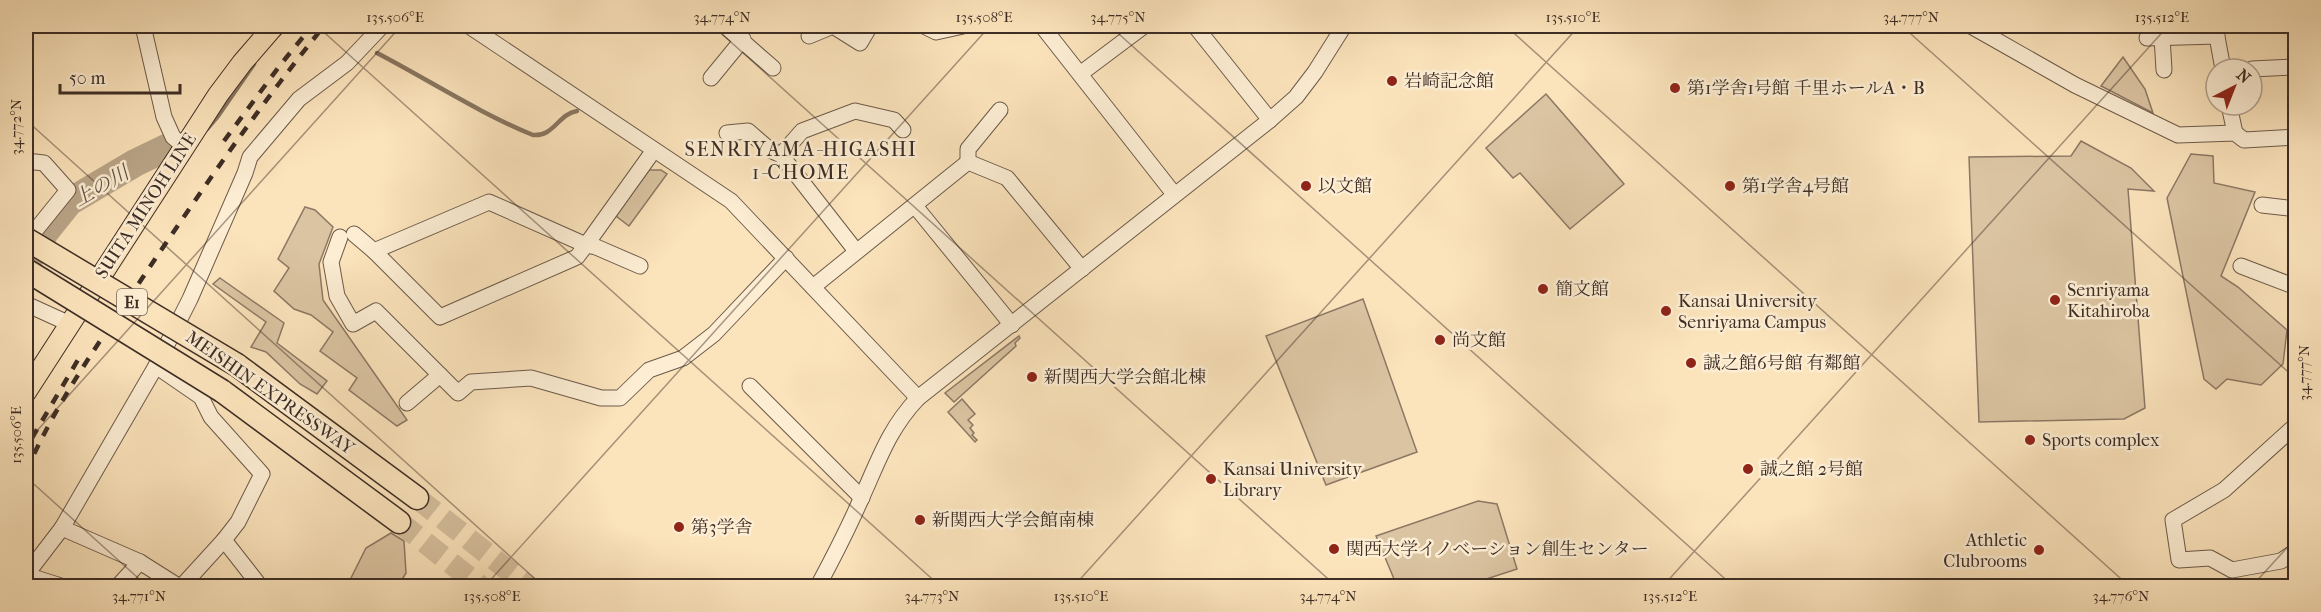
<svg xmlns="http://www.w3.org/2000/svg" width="2321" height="612" viewBox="0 0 2321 612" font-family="'IM FELL French Canon','Noto Serif JP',serif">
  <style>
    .green { fill: #dbc4a2; stroke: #8c7864; stroke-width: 1.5 }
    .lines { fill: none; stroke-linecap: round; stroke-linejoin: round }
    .stream { stroke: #887560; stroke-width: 4.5 }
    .river { stroke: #baa588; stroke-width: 28 }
    .highway-tunnel { stroke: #d5bf9d; stroke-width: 22; stroke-dasharray: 22 11; stroke-linecap: butt }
    .minor-casing { stroke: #6c5a4a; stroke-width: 17 }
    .major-casing { stroke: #3d2d25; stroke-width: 22 }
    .highway-casing { stroke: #3d2d25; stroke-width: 25 }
    .minor { stroke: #fcedd3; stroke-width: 15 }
    .major { stroke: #fbe3bb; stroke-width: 20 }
    .highway { stroke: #fbe3bb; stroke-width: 22 }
    .rail { stroke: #3d2d25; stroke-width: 4.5; stroke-dasharray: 10 10; stroke-linecap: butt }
    .highway-bridge-casing { stroke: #3d2d25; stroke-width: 25; stroke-linecap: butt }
    .highway-bridge { stroke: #fbe3bb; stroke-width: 22 }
    .ticks { fill: none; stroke: #3d2d25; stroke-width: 1.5; stroke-opacity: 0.45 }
    .poi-dot { fill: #8f2418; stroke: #fcedd3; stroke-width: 2 }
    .labels { text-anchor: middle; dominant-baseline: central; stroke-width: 5; stroke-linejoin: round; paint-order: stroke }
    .shield { fill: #fcedd3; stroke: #766759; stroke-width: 1.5 }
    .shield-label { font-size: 16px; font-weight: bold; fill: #3d2d25 }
    .poi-label { font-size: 18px; fill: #3d2d25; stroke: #fcedd3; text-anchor: start }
    .street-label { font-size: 18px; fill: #3d2d25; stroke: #fcedd3 }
    .neighbourhood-label { font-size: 20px; letter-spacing: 1.5px; fill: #3d2d25; stroke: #fcedd3 }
    .water-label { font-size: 20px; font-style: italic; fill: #625143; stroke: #fcedd3 }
    .neatline { fill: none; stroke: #3d2d25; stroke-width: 2 }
    .ticks-label { font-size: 15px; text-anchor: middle; fill: #3d2d25 }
  </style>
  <rect width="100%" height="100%" fill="#fbe3bb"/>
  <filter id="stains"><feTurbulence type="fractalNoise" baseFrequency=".00333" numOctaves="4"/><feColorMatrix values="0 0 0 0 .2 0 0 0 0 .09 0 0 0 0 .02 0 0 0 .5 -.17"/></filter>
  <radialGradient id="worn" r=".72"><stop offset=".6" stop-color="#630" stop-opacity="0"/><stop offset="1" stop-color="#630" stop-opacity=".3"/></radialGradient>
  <g class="green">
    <path d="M2123,57L2145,89L2153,113L2101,86Z"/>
    <path d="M1546,94L1624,184L1570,229L1520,173L1513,178L1486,148Z"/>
    <path d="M2081,141L2131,168L2154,191L2128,189L2145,408L2124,419L1979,422L1969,157L2071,156Z"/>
    <path d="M2191,154L2213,156L2214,183L2255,192L2221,276L2238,287L2287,330L2283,364L2261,385L2227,379L2216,389L2204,379L2167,198Z"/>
    <path d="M649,170H661L667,174L629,226L616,216Z"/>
    <path d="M305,207L315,210L333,227L319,264L323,300L407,420L397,426L349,390L357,378L320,351L333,332L311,315L294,309L274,291L289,268L278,259Z"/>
    <path d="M220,278L284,323L277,343L327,381L317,394L300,384L266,352L251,347L266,322L213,284Z"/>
    <path d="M1363,299L1417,452L1326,485L1266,336Z"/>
    <path d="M1019,336L1020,338L1015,343L1016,346L954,402L945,393Z"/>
    <path d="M962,399L975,414L968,420L973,425L970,428L974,433L972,435L977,440L975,442L948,412Z"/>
    <path d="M1478,501L1497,504L1517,569L1465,586H1397L1376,536Z"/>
    <path d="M391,533L404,541L406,573L398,586H347L366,548Z"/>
  </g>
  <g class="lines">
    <g class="stream">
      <path d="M279,34L287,26"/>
      <path d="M377,53C429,80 479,113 533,135C554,137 558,114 577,111"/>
      <path d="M207,129L218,116L254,64"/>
    </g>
    <path class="river" d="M26,264L45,232L69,202L135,163L166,148"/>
    <g class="highway-tunnel">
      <path d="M417,498L528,586"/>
      <path d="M399,522L480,586"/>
    </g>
    <g class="minor-casing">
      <g id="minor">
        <path d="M143,26L164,117L173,137L185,147"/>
        <path d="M469,26L731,201L918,398"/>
        <path d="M725,26L773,68"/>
        <path d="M924,26L936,32L963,26"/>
        <path d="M1042,26L1174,194"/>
        <path d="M1195,26L1270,120"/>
        <path d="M1971,26L2075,85L2178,135L2235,133L2244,140L2296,137"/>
        <path d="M2215,26L2223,69"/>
        <path d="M809,36L833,26L860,43L870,26"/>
        <path d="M2162,37L2164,70"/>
        <path d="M2147,38L2217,36"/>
        <path d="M2252,69L2296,67"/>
        <path d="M1080,74L1144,26"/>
        <path d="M711,78L743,39"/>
        <path d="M2229,105L2235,133"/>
        <path d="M727,133L748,131L770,150L781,155"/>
        <path d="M26,161L44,163L68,190L26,242"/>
        <path d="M968,162V149L1000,110"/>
        <path d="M2262,205L2296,209"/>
        <path d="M915,206L1012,325"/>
        <path d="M354,234L374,251"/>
        <path d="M340,237L331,262L337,296L353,324L376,311L458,393L471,382L531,378L601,398H620L649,370L683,358L714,334L786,258"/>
        <path d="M856,251L781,155L802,131L855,111L894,120L903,130"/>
        <path d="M640,266L596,247L586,245L489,202L374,251L440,317L577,257L586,245L654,150"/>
        <path d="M2241,266L2296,287"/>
        <path d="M813,287L968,162L1007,178L1082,269"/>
        <path d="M26,304L70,324"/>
        <path d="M156,366L201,397L211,417L262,474L238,522L224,540L260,586"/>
        <path d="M750,386L862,498"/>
        <path d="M407,403L440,375"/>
        <path d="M2296,425L2224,490L2173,520L2179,560L2210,558L2232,570L2281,561L2296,551"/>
        <path d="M62,528L140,562"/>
        <path d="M26,575L62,528L156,366L190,299L245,173L250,157L299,99L347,63L382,26"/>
        <path d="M26,575L61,586"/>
        <path d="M118,586L140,562L178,586"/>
        <path d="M182,586L224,540"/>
        <path d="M818,586C833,558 848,529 861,499C879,460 888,430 918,398L1270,120L1296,97L1315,72L1344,26"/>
      </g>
    </g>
    <g class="major-casing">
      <path id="major" d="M26,392L218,95L242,63L274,26"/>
    </g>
    <g class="highway-casing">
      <g id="highway">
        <path d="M237,365L417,498"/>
        <path d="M222,391L399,522"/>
      </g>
    </g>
    <use href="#minor" class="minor"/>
    <use href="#major" class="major"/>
    <use href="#highway" class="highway"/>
    <g class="rail">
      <path d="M224,141L281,64L312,26"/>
      <path d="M32,438L79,358"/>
      <path d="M26,472C56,402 101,340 143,277C201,191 259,106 324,26"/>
    </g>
    <g class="highway-bridge-casing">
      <g id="highway-bridge">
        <path d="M26,239L237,365"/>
        <path d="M26,270L222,391"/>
      </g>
    </g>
    <use href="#highway-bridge" class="highway-bridge"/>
  </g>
  <path class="ticks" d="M317,26L940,586M713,26L1336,586M1110,26L1733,586M1506,26L2129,586M1902,26L2296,379M26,120L543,586M26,443L401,26M26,477L147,586M485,586L990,26M1074,586L1579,26M1663,586L2168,26M2252,586L2296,538"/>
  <g class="poi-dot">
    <circle cx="1392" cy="81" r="6"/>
    <circle cx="1675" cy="88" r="6"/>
    <circle cx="1306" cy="186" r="6"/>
    <circle cx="1730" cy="186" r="6"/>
    <circle cx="1543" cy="289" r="6"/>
    <circle cx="2055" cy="300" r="6"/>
    <circle cx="1666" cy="311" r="6"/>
    <circle cx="1440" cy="340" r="6"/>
    <circle cx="1691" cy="363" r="6"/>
    <circle cx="1032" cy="377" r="6"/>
    <circle cx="2030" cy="440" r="6"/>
    <circle cx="1748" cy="469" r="6"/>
    <circle cx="1211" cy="479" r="6"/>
    <circle cx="920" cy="520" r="6"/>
    <circle cx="679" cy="527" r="6"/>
    <circle cx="1334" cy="549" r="6"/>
    <circle cx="2039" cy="550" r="6"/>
  </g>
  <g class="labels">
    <rect class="shield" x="117" y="289" width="30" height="26" rx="4.5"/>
    <g class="shield-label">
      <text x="132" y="302">E1</text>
    </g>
    <g class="poi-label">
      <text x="1404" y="81">岩崎記念館</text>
      <text x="1687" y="88">第1学舎1号館 千里ホールA・B</text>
      <text x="1318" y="186">以文館</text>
      <text x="1742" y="186">第1学舎4号館</text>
      <text x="1555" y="289">簡文館</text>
      <text x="2067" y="290">Senriyama<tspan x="2067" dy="21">Kitahiroba</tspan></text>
      <text x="1678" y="301">Kansai University<tspan x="1678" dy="21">Senriyama Campus</tspan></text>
      <text x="1452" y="340">尚文館</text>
      <text x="1703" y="363">誠之館6号館 有鄰館</text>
      <text x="1044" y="377">新関西大学会館北棟</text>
      <text x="2042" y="440">Sports complex</text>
      <text x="1223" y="469">Kansai University<tspan x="1223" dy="21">Library</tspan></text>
      <text x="1760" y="469">誠之館 2号館</text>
      <text x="932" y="520">新関西大学会館南棟</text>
      <text x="691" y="527">第3学舎</text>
      <text x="2027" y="540" text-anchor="end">Athletic<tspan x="2027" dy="21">Clubrooms</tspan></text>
      <text x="1346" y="549">関西大学イノベーション創生センター</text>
    </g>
    <g class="street-label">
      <text transform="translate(146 206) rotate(-57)">SUITA MINOH LINE</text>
      <text transform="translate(270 393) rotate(35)">MEISHIN EXPRESSWAY</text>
    </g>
    <g class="neighbourhood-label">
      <text x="801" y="149">SENRIYAMA-HIGASHI<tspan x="801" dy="23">1-CHOME</tspan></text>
    </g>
    <g class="water-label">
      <text transform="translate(101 186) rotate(-30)">上の川</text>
    </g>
  </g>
  <rect width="2321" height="612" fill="none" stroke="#fbe3bb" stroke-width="66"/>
  <g transform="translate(2234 87) rotate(42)"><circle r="28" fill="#fcedd3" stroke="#b0a08d" stroke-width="1.5"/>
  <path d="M0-4.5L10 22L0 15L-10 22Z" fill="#8f2418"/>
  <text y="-9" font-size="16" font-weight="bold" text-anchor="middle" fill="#3d2d25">N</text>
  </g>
  <path d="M60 84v9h120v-9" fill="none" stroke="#3d2d25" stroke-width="3"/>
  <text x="69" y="84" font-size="18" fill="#3d2d25" stroke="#fcedd3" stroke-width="4.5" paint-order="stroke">50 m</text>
  <rect x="33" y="33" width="2255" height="546" class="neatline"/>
  <g class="ticks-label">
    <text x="395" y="22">135.506°E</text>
    <text x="722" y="22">34.774°N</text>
    <text x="984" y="22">135.508°E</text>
    <text x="1118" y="22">34.775°N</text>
    <text x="1573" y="22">135.510°E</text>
    <text x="1911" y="22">34.777°N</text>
    <text x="2162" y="22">135.512°E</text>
    <text transform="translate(16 127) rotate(-90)" y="5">34.772°N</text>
    <text transform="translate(2304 373) rotate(-90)" y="5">34.777°N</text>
    <text transform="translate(16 435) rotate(-90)" y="5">135.506°E</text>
    <text x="139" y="601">34.771°N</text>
    <text x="492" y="601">135.508°E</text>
    <text x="932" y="601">34.773°N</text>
    <text x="1081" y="601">135.510°E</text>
    <text x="1328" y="601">34.774°N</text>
    <text x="1670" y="601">135.512°E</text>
    <text x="2121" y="601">34.776°N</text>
  </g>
  <rect width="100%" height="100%" filter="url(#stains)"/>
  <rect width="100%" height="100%" fill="url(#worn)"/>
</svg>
